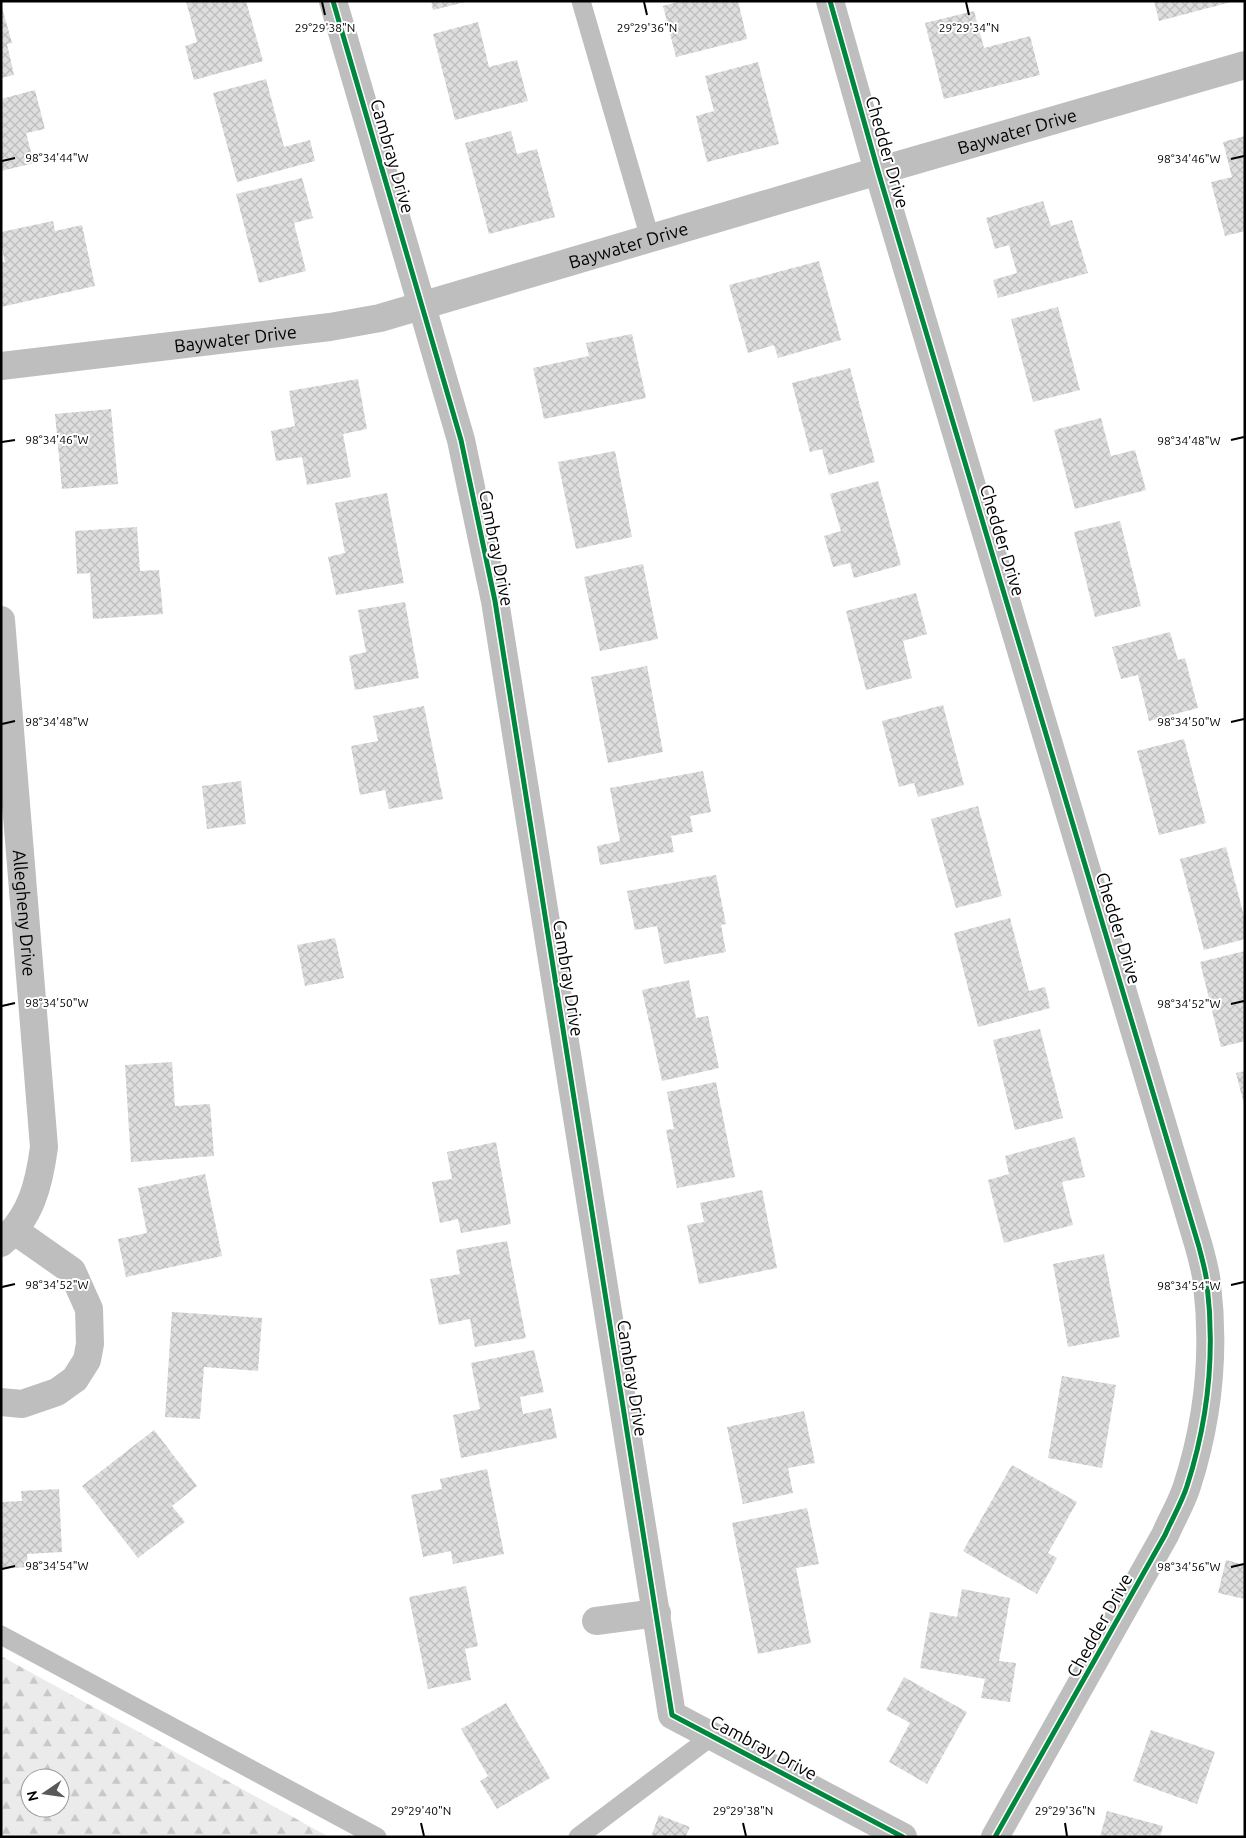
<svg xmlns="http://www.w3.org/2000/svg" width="1246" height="1838" viewBox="0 0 1246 1838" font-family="Ubuntu,sans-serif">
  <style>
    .forest { fill: url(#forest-firs); fill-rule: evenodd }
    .building { fill: url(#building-cross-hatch) }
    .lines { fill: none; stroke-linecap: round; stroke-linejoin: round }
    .service { stroke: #bebebe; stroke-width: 19 }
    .minor { stroke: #bebebe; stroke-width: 28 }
    .cycleway-casing { stroke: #fff; stroke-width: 8 }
    .cycleway { stroke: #00873e; stroke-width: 5 }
    .ticks { fill: none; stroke: #000; stroke-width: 2 }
    .labels { text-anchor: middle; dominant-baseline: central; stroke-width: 4; stroke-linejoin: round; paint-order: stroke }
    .street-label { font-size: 18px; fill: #000; stroke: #fff }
    .ticks-label { font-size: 12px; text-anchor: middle; fill: #000; stroke: #fff; stroke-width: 4; stroke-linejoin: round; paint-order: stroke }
  </style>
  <defs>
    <pattern id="forest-firs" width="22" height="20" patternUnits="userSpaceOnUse" patternTransform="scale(1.25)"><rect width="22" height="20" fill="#ebebeb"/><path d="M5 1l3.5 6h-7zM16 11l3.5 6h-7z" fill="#c8c8c8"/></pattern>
    <pattern id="building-cross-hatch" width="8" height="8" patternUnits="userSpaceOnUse" patternTransform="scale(1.25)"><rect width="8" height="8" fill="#dedede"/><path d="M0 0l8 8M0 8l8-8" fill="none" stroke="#bdbdbd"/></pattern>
  </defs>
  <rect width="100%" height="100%" fill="#fff"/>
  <path class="forest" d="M1,1656L329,1837H1ZM30,1778H60V1808H30Z"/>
  <g class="building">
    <path d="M186,1H246L263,61L194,80L185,46L197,42Z"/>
    <path d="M431,1H464L465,2L433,10Z"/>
    <path d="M681,1H738L747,39L676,57L663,6Z"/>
    <path d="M1154,1H1231V2L1159,21Z"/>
    <path d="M1,4L12,43L7,44L14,75L1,78Z"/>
    <path d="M974,11L984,48L1030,36L1040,75L944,99L925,23Z"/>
    <path d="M478,22L489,67L517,60L528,101L455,120L433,34Z"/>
    <path d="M758,62L779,144L707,162L696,116L714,111L705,76Z"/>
    <path d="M266,79L284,147L310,140L315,161L237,182L213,93Z"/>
    <path d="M35,90L45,129L26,133L34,163L1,171V99Z"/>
    <path d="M511,131L517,154L537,149L555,217L489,234L465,143Z"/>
    <path d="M1245,136V231L1225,236L1211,182L1232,177L1223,142Z"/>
    <path d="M302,178L313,218L294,223L306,271L259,283L236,194Z"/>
    <path d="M1043,201L1051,226L1072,220L1088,273L998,298L993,280L1017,273L1009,245L995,249L986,218Z"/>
    <path d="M53,221L55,231L82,225L95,286L1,307V262H5L1,244V232Z"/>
    <path d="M819,261L841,340L778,358L774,345L748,353L729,285Z"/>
    <path d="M1058,307L1080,390L1033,402L1011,319Z"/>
    <path d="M632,334L646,398L544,419L533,368L589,356L586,343Z"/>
    <path d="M850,368L875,462L829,475L822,449L810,452L792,383Z"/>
    <path d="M358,379L367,429L343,434L351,477L307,485L302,457L276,461L271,431L295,426L289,391Z"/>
    <path d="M111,409L118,484L62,489L55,414Z"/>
    <path d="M1101,418L1111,456L1135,450L1146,490L1075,509L1054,430Z"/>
    <path d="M615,451L632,537L576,549L558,462Z"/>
    <path d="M878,481L901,565L854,578L850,563L833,567L824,536L841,531L830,494Z"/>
    <path d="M387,493L404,583L336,595L328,557L345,553L335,503Z"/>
    <path d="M1120,521L1141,606L1095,617L1074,532Z"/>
    <path d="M137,527L140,571L159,570L163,614L93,619L90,573L77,574L75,531Z"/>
    <path d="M643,564L658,639L600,651L584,577Z"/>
    <path d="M916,593L927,634L903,641L912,678L866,690L846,611Z"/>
    <path d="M405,602L419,678L355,690L349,656L366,652L358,610Z"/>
    <path d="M1170,632L1178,660L1185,658L1198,708L1149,721L1138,675L1121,679L1112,647Z"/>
    <path d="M647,666L663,752L608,763L591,677Z"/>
    <path d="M943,705L964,785L918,797L914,783L899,787L882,721Z"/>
    <path d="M424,706L443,799L389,809L385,790L360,795L351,746L378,741L373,716Z"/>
    <path d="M1184,739L1206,823L1159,835L1137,751Z"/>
    <path d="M703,771L711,812L690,816L693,832L671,836L674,852L600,865L597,846L620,841L610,788Z"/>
    <path d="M241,781L246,824L207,829L202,786Z"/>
    <path d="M978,806L1002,896L956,908L931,819Z"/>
    <path d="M1226,847L1245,920V939L1204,950L1180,859Z"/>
    <path d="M716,875L726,924L721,925L726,952L664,964L657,926L635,930L627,891Z"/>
    <path d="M1010,918L1029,991L1045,987L1050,1008L978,1027L954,933Z"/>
    <path d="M335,938L344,978L305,986L297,945Z"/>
    <path d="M1245,951V1041L1221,1047L1200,962Z"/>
    <path d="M689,980L696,1018L708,1016L719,1068L662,1081L642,990Z"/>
    <path d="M1040,1029L1063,1118L1015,1130L993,1040Z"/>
    <path d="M172,1062L175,1106L210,1104L214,1156L131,1162L125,1065Z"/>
    <path d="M1245,1071V1104H1244L1236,1073Z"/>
    <path d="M716,1082L735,1177L677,1188L666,1130L674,1129L667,1092Z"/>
    <path d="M1075,1137L1085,1177L1062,1182L1073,1225L1004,1243L988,1180L1009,1174L1005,1156Z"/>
    <path d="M496,1142L511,1224L461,1233L458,1219L440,1223L432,1182L452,1179L447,1152Z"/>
    <path d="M205,1174L222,1256L126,1277L118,1239L147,1233L138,1188Z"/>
    <path d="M762,1190L777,1268L699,1284L687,1225L704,1222L700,1203Z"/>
    <path d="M507,1241L526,1338L475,1347L470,1319L439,1325L430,1279L460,1274L456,1250Z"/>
    <path d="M1104,1254L1120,1337L1068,1347L1053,1264Z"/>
    <path d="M172,1312L262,1318L258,1371L204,1367L200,1419L165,1417Z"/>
    <path d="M534,1350L544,1392L520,1397L523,1414L551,1408L557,1438L461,1458L453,1415L480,1409L471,1363Z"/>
    <path d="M1062,1376L1116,1385L1102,1468L1048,1458Z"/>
    <path d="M804,1411L815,1463L788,1468L793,1493L743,1504L727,1427Z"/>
    <path d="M154,1430L197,1486L172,1506L185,1522L138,1558L82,1486Z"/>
    <path d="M1012,1465L1077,1502L1048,1553L1057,1558L1037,1594L963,1551Z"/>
    <path d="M487,1469L504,1554L453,1564L451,1551L423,1557L411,1495L442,1489L440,1479Z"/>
    <path d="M59,1489L62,1552L27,1554L28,1567L1,1569V1502L22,1501L21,1491Z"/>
    <path d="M807,1508L819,1564L796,1568L811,1643L758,1654L732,1523Z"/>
    <path d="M1226,1560L1245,1565V1599L1218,1593Z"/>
    <path d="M466,1586L478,1646L465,1649L471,1680L428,1689L409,1597Z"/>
    <path d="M962,1589L1010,1598L999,1661L1016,1663L1010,1702L981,1698L985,1679L920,1668L930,1612L957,1617Z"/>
    <path d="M904,1677L967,1712L927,1784L889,1762L910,1723L886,1710Z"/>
    <path d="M506,1703L550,1778L497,1809L480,1781L488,1776L461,1729Z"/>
    <path d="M1151,1730L1215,1752L1197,1804L1133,1781Z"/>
    <path d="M1107,1811L1163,1826L1160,1837H1100Z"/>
    <path d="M659,1815L690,1827L686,1835L691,1837H651Z"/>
  </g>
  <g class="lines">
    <g class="service">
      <path d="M581,1L650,238"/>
      <path d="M1,1635L377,1837"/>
      <path d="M578,1837L712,1736"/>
    </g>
    <g class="minor">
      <path d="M333,1L461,440L495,601L672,1715L903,1837"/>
      <path d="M830,1L878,171L1199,1247C1202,1259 1206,1272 1207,1284C1215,1351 1208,1421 1187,1486C1182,1502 1172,1519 1165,1535L995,1837"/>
      <path id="s1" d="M1,366L330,327L380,318L878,171L1245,65"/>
      <path id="s2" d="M1,620L44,1147C39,1185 31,1217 1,1243"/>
      <path d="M1,1402L22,1404L57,1392L75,1379L87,1360L90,1344L89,1309L72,1271L15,1231"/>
      <path d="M596,1621L657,1613"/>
    </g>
    <g class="cycleway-casing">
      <g id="cycleway">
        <path d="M333,1L461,440L495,601L672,1715L903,1837"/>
        <path d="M830,1L878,171L1199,1247C1202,1259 1206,1272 1207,1284C1215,1351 1208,1421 1187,1486C1182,1502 1172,1519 1165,1535L995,1837"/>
      </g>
    </g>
    <use href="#cycleway" class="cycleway"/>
  </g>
  <path class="ticks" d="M322,2L325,15M644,2L647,15M966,2L969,15M1231,159L1244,156M2,161L15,158M1231,440L1244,437M2,442L15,440M1231,722L1244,719M2,724L15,721M1231,1004L1244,1001M2,1006L15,1003M1231,1285L1244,1282M2,1287L15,1284M1231,1567L1244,1564M2,1569L15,1566M421,1823L424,1836M743,1823L746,1836M1065,1823L1067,1836"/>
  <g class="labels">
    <g class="street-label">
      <text stroke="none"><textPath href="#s1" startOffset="1046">Baywater Drive</textPath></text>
      <text transform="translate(888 152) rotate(74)">Chedder Drive</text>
      <text transform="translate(393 156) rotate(74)">Cambray Drive</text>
      <text stroke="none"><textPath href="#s1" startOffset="641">Baywater Drive</textPath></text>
      <text stroke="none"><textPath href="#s1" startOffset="236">Baywater Drive</textPath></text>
      <text transform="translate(1003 540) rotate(73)">Chedder Drive</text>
      <text transform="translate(497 548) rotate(79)">Cambray Drive</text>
      <text stroke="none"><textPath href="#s2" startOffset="294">Allegheny Drive</textPath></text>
      <text transform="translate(1119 928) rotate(73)">Chedder Drive</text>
      <text transform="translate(569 978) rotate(81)">Cambray Drive</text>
      <text transform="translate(633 1378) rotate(81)">Cambray Drive</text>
      <text transform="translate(1099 1625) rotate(-61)">Chedder Drive</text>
      <text transform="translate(764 1747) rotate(28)">Cambray Drive</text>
    </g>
  </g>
  <g class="ticks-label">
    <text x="325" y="32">29°29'38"N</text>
    <text x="647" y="32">29°29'36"N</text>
    <text x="969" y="32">29°29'34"N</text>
    <text x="57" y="162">98°34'44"W</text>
    <text x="1189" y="163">98°34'46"W</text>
    <text x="57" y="444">98°34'46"W</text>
    <text x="1189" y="445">98°34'48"W</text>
    <text x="57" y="726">98°34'48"W</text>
    <text x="1189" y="726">98°34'50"W</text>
    <text x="57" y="1007">98°34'50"W</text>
    <text x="1189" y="1008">98°34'52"W</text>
    <text x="57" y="1289">98°34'52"W</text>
    <text x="1189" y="1290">98°34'54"W</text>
    <text x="57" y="1570">98°34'54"W</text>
    <text x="1189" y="1571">98°34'56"W</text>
    <text x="421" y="1815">29°29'40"N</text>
    <text x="743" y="1815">29°29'38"N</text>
    <text x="1065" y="1815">29°29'36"N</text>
  </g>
  <rect width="1246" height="1838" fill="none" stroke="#000000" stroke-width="5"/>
  <g transform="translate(45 1793) rotate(257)"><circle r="24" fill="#ffffff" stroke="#999999"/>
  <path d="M0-4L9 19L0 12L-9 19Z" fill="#595959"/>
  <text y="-8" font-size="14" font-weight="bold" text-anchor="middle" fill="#000000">N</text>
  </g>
</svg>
